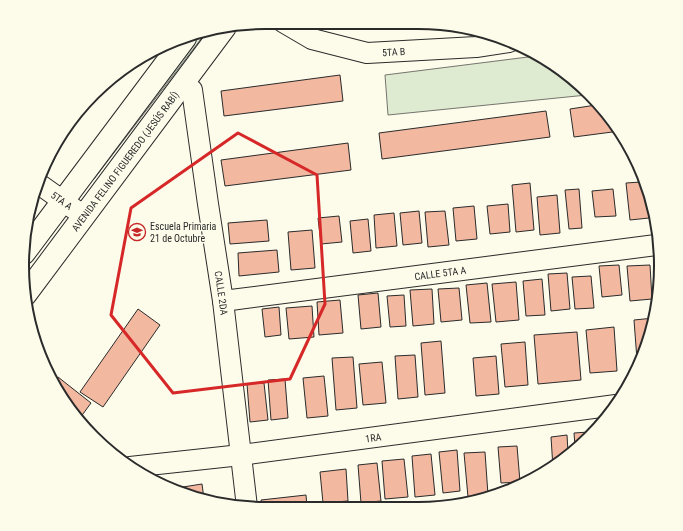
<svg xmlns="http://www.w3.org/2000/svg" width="683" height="531" viewBox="0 0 683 531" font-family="'Roboto Condensed',sans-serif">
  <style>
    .green { fill: #deebd1; stroke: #74746e }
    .building { fill: #f2b8a0; stroke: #2b2b2b }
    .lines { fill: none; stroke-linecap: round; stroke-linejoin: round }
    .minor-casing { stroke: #2b2b2b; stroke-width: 22 }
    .major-casing { stroke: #2b2b2b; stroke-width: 24 }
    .minor { stroke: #fdfbea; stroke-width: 20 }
    .major { stroke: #fdfbea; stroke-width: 22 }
    .marked { fill: none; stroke: #d62828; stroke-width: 3; stroke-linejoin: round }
    .labels { text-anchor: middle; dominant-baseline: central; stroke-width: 3; stroke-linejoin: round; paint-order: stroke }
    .street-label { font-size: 10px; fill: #2b2b2b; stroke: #fdfbea }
    .poi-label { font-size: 10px; fill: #2b2b2b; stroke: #fdfbea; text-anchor: start }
    .rim { fill: none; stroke: #2b2b2b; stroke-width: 2 }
  </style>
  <rect width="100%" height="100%" fill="#fdfbea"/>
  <g class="green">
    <path d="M202,30L207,31L94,179L92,177Z"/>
    <path d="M536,56L566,72L587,95L388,115L385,75Z"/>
  </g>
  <g class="building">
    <path d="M340,75L343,101L224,116L221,91Z"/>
    <path d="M596,105L620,131L574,137L570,109Z"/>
    <path d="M546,111L550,137L382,159L379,133Z"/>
    <path d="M348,143L351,170L225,186L221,160Z"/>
    <path d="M641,182L647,196L649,218L630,220L626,183Z"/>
    <path d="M530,183L534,230L516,232L512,185Z"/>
    <path d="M579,189L582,228L569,229L565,190Z"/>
    <path d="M613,189L616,216L595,217L592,191Z"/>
    <path d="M557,195L560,233L540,235L537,197Z"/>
    <path d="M508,204L510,232L490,234L487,206Z"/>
    <path d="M474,206L477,239L456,241L453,208Z"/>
    <path d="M419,211L422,243L403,245L400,213Z"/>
    <path d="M445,211L449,245L428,247L425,212Z"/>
    <path d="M394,213L397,246L376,248L374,215Z"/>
    <path d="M339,216L342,242L321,244L318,218Z"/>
    <path d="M368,219L371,251L353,253L350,221Z"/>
    <path d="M267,220L269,241L230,244L228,223Z"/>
    <path d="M312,230L315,268L291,270L288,232Z"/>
    <path d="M277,250L279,272L239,276L238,253Z"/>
    <path d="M619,265L622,295L602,297L599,266Z"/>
    <path d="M650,265L652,299L630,301L627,266Z"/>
    <path d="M567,273L570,309L551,311L548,274Z"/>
    <path d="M591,276L594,308L575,309L572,277Z"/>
    <path d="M542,279L545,315L526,316L523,281Z"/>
    <path d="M516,282L519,320L496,322L492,284Z"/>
    <path d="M487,283L491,322L470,323L466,285Z"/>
    <path d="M459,288L462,320L441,322L438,289Z"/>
    <path d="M432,289L434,324L413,326L410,290Z"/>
    <path d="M378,293L381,327L361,329L358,295Z"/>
    <path d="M404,295L406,326L390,327L387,296Z"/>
    <path d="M340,300L343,333L319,335L317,302Z"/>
    <path d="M312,306L314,337L289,339L286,308Z"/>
    <path d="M279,307L281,335L265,337L262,309Z"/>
    <path d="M138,309L160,325L103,407L80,392Z"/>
    <path d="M654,318L637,360L634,320Z"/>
    <path d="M614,327L617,371L590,373L586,330Z"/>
    <path d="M577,332L581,380L538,384L534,335Z"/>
    <path d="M441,341L445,393L425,395L421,343Z"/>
    <path d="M525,342L528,385L505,387L501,344Z"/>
    <path d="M415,355L418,397L398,399L395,356Z"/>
    <path d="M496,356L499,394L476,396L473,358Z"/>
    <path d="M353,357L357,408L336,410L332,358Z"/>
    <path d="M382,362L386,403L363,405L359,364Z"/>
    <path d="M324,376L328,416L307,418L303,378Z"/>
    <path d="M58,377L91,403L80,418L63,401L54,382Z"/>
    <path d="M285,379L288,418L271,420L268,380Z"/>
    <path d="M264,383L268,420L250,422L247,384Z"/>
    <path d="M589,432L575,446L574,433Z"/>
    <path d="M567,435L568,452L553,468L551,437Z"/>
    <path d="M517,446L520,482L501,483L498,447Z"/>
    <path d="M457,450L460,491L443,493L439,452Z"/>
    <path d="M485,452L488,495L468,497L464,453Z"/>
    <path d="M431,454L435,495L415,497L412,456Z"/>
    <path d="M404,459L408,497L385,499L382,461Z"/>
    <path d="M377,463L381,501L361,503L358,465Z"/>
    <path d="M346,469L348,501L323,503L320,472Z"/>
    <path d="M202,484L204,499L170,489Z"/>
    <path d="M306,495L307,507H262L261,500Z"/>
  </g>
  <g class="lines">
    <g class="minor-casing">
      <g id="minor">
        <path id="s1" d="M283,22L312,39L367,53L476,47L509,42"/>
        <path id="s2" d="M183,84L192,90L208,204L223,301L247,507"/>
        <path id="s3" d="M39,184L84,216"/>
        <path id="s4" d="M223,301L656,245"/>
        <path id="s5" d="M130,467L241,455L616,405"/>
      </g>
    </g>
    <g class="major-casing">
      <g id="major">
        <path d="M24,253L185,38"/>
        <path id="s6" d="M25,295L225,27"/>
      </g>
    </g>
    <use href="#minor" class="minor"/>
    <use href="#major" class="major"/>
  </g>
  <path class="marked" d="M238,133L317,175L325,304L290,379L173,393L111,315L131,208Z"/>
  <defs>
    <g id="school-ring" transform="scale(0.9)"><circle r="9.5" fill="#fdfbea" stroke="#c62828" stroke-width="1.5"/><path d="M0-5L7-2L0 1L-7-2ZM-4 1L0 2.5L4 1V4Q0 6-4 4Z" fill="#c62828"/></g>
  </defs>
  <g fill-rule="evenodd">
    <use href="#school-ring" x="137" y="232"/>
  </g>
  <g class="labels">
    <g class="street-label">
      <text stroke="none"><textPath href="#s1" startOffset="117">5TA B</textPath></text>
      <text stroke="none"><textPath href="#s6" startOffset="167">AVENIDA FELINO FIGUEREDO (JESÚS RABÍ)</textPath></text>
      <text stroke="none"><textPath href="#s3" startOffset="28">5TA A</textPath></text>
      <text stroke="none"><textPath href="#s4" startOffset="219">CALLE 5TA A</textPath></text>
      <text stroke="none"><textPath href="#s2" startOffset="216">CALLE 2DA</textPath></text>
      <text stroke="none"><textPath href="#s5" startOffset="245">1RA</textPath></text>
    </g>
    <g class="poi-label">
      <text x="150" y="226">Escuela Primaria<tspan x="150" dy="12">21 de Octubre</tspan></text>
    </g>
  </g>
  <path d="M0 0H683V531H0ZM265 29H418A236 236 0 0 1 654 265V266A236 236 0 0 1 418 502H265A236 236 0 0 1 29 266V265A236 236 0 0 1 265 29Z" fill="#fdfbea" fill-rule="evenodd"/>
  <path class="rim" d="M265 29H418A236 236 0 0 1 654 265V266A236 236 0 0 1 418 502H265A236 236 0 0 1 29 266V265A236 236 0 0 1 265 29Z"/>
</svg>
